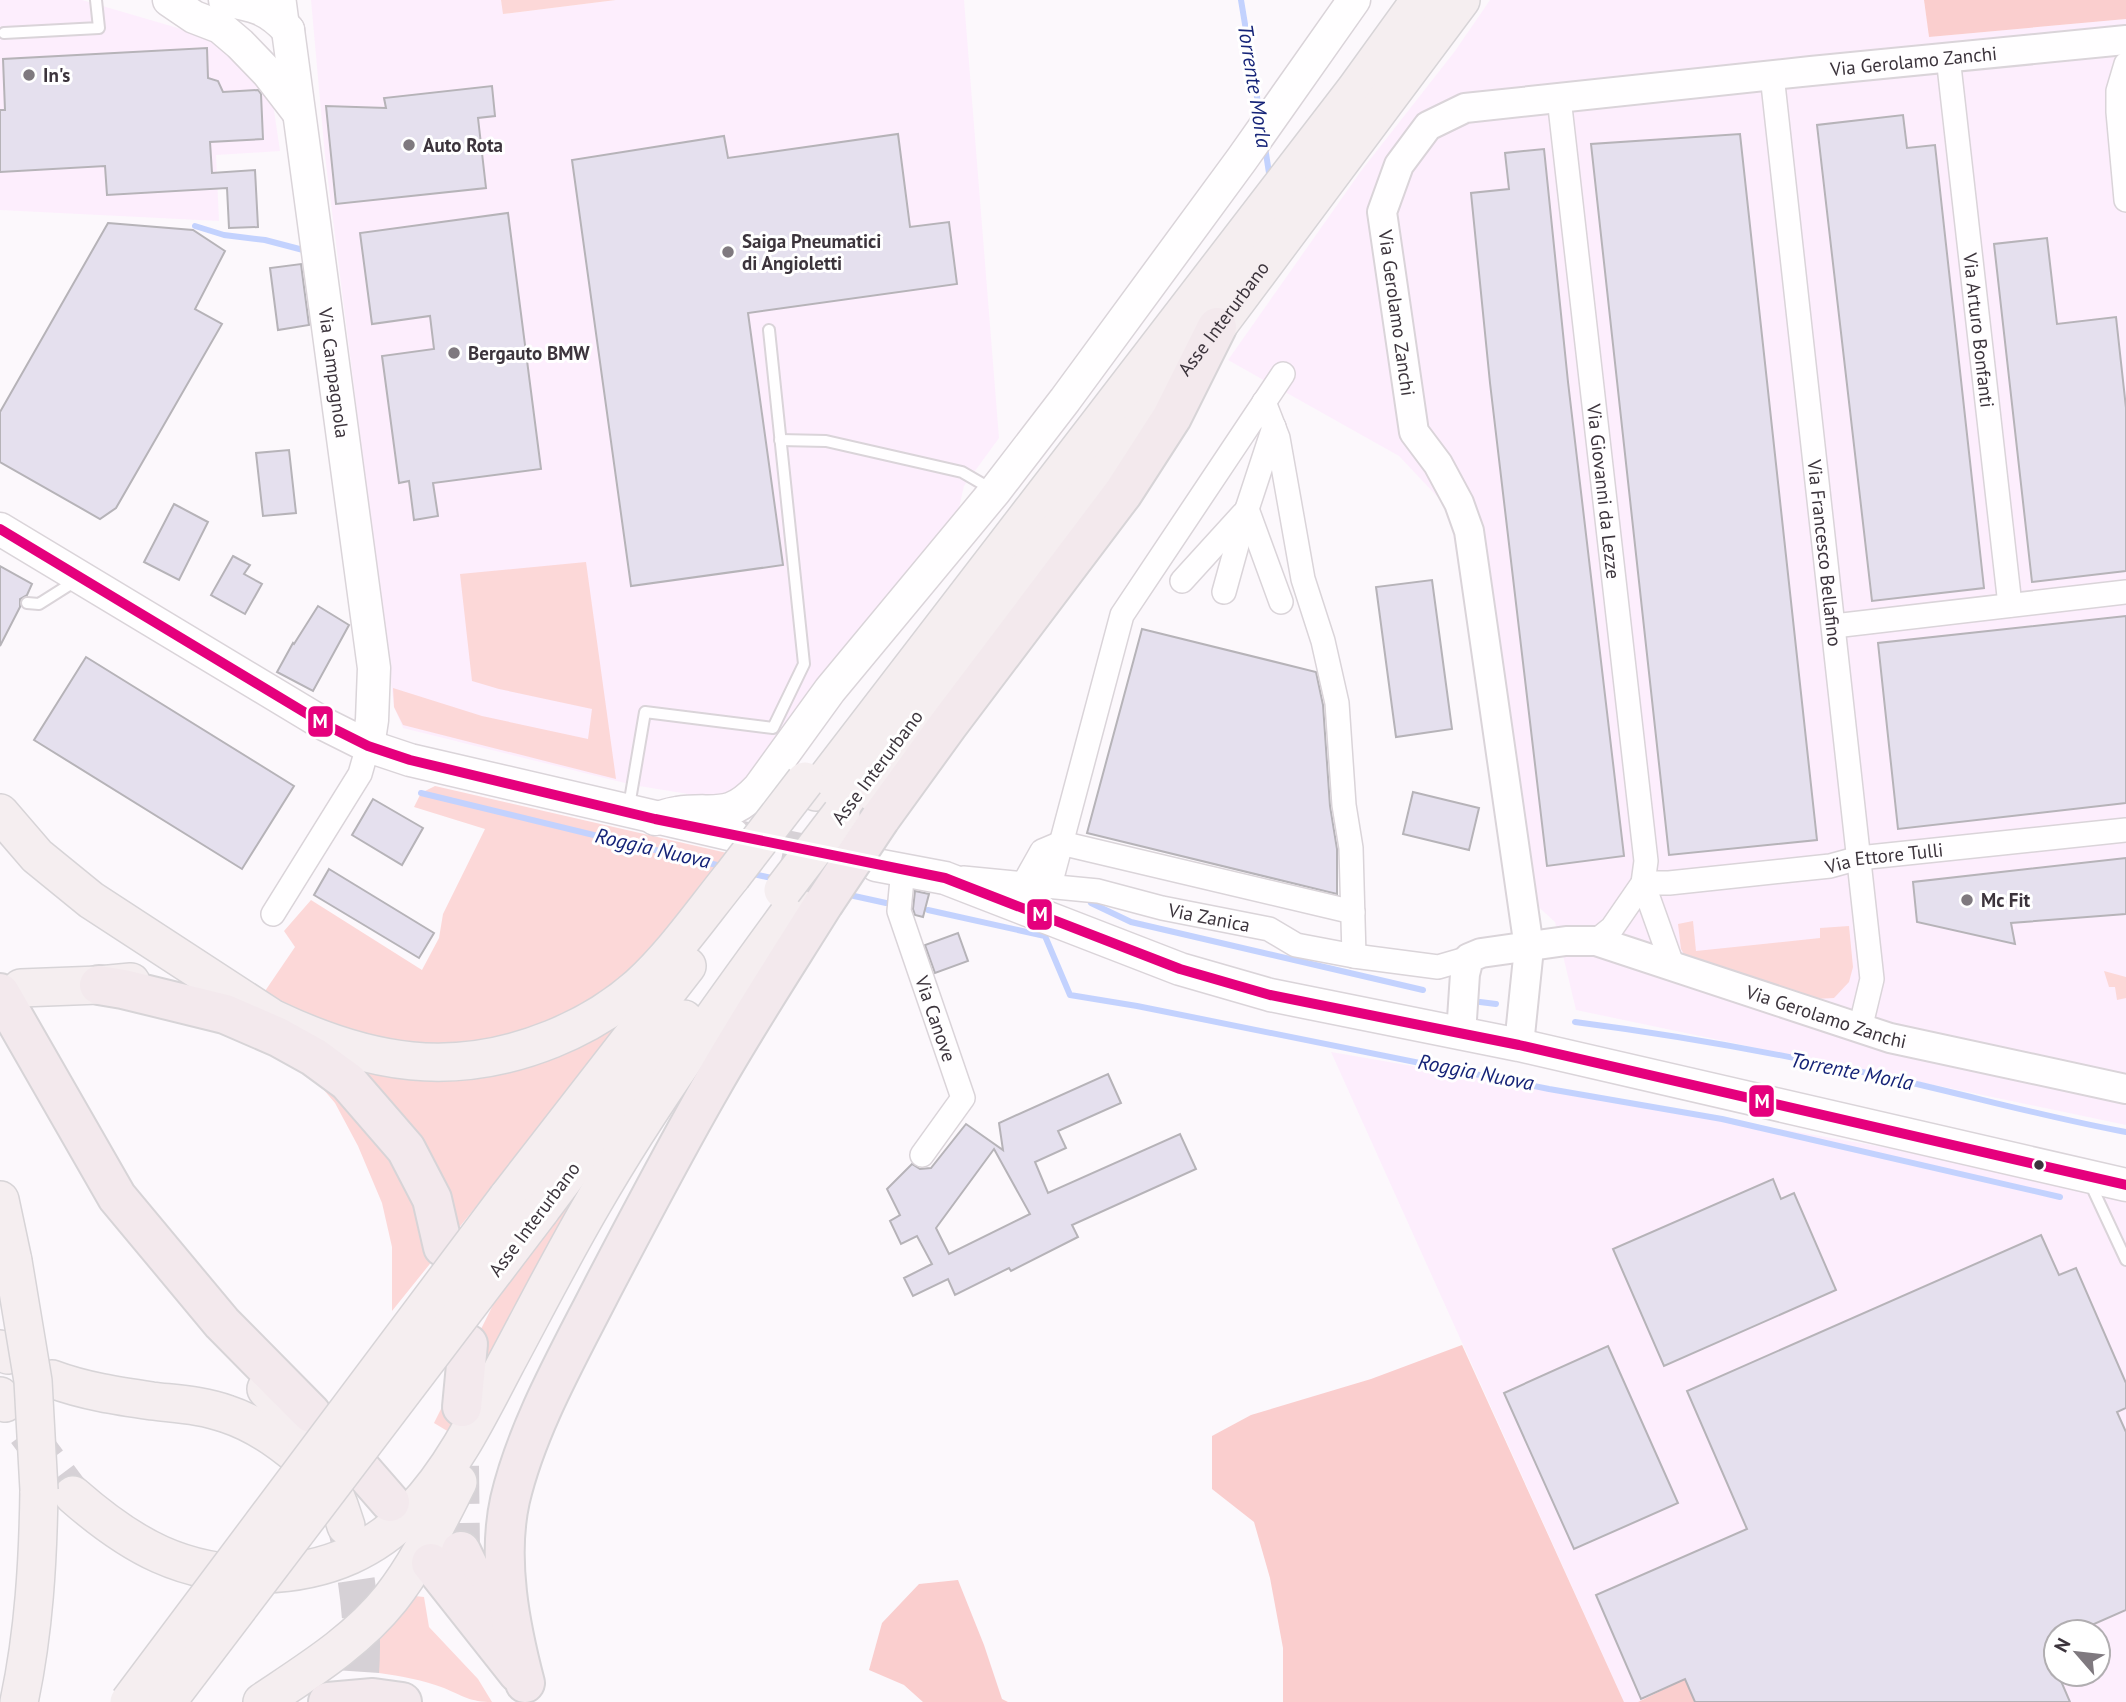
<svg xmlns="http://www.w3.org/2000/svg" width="2126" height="1702" viewBox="0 0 2126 1702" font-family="'PT Sans',sans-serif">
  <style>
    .built { fill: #fdeefd; fill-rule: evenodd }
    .green { fill: #fcd8d8 }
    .forest { fill: #facece }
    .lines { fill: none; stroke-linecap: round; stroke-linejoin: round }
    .stream { stroke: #c3d2fe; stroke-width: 6 }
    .building { fill: #e5e0ee; stroke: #b6b3b8; stroke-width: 2; fill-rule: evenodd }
    .secondary-tunnel { stroke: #d6d1d6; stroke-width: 32; stroke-dasharray: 32 16; stroke-linecap: butt }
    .trunk-tunnel { stroke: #d6d1d6; stroke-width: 37; stroke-dasharray: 37 18; stroke-linecap: butt }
    .motorway-tunnel { stroke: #d6d1d6; stroke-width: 38; stroke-dasharray: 38 19; stroke-linecap: butt }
    .service-casing { stroke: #dad4d9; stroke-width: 14 }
    .minor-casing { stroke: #dad4d9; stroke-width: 26 }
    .tertiary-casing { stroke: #dad4d9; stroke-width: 32 }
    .secondary-casing { stroke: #dad4d9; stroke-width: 35 }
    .trunk-casing { stroke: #d7d4d7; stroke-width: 40 }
    .motorway-casing { stroke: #d7d4d7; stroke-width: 42 }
    .service { stroke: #fffeff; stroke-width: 10 }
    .minor { stroke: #fffeff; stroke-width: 23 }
    .tertiary { stroke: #fffeff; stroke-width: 28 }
    .secondary { stroke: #fffeff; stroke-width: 32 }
    .trunk { stroke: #f5eef0; stroke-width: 37 }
    .motorway { stroke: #f3e9ed; stroke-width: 38 }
    .trunk-bridge-casing { stroke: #d7d4d7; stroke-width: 40; stroke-linecap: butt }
    .motorway-bridge-casing { stroke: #d7d4d7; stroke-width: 42; stroke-linecap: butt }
    .trunk-bridge { stroke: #f5eef0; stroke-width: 37 }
    .motorway-bridge { stroke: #f3e9ed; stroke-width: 38 }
    .bus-1-casing { stroke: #fff; stroke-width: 16 }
    .bus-1 { stroke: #e5007d; stroke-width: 10 }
    .poi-dot { fill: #7f797f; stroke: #fff; stroke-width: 2.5 }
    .bus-dot { fill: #3c343c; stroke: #fff; stroke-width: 2.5 }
    .labels { text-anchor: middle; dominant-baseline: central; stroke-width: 6; stroke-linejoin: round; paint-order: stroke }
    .street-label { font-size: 19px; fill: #3c343c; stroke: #fff }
    .poi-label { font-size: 19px; font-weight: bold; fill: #3c343c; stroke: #fff; text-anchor: start }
    .water-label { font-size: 21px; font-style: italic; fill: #162478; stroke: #fff }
    .line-badge { stroke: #fff; stroke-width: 2.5 }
    .badge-label { font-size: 19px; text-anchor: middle; font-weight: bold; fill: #fff }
  </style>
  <rect width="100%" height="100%" fill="#fcf8fc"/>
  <g class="built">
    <path d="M0,0H82L212,38L272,97L280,151L216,155L219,221L0,210Z"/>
    <path d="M311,0H501L504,14L616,0H964L999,438L964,486L959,508L819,680L737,802L633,785L403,728L394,707L325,156Z"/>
    <path d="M1490,0H1924L1929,37L2126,19V1125L1576,1010L1555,922L1509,880L1449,509L1399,456L1228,360L1361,171L1455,51Z"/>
    <path d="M1331,1052L1872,1145L2126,1196V1702H1695L1685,1679L1638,1702H1624ZM2056,1632H2098V1674H2056Z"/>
  </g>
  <g class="green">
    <path d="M501,0H616L503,14Z"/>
    <path d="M586,562L616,779L403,725L394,707L393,688L482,716L588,739L592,709L499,689L472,681L460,574Z"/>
    <path d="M435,786L727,853L614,997L484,1049L347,1039L263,994L295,947L284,931L311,900L422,970L439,938L443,914L485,829L414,807L421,793Z"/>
    <path d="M1693,921L1696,951L1820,938V928L1849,926L1853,967L1849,982L1834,998L1814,999L1688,961L1681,949L1678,924Z"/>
    <path d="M2104,971L2126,977V998L2117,1000L2115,987H2109Z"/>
    <path d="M643,999L392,1311V1247L382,1203L358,1146L335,1103L283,1042L432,1071Z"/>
    <path d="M593,1168L454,1435L434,1423L493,1305Z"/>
    <path d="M415,1596L424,1597L429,1627L478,1679L492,1702C470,1702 463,1696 444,1688C423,1680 401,1676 379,1673V1633Z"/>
  </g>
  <g class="forest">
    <path d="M1924,0H2126V19L1929,37Z"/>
    <path d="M1462,1345L1624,1702H1283V1648L1270,1578L1254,1522L1212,1489V1436L1251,1415L1371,1379Z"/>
    <path d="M958,1580L984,1645L1002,1699L1008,1702H923L904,1685L869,1670L882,1623L919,1584Z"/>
    <path d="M1685,1679L1695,1702H1638Z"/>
  </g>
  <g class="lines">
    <g class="stream">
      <path d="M1241,0L1260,115"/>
      <path d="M1265,147L1269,173"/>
      <path d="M195,226L224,235L265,240L307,251"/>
      <path d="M421,793L725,867"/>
      <path d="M749,873L776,879"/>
      <path d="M845,894L886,903"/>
      <path d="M1091,903L1131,922L1423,990"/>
      <path d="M928,910L1045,936L1070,995L1137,1006L1549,1089L1722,1119L2060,1197"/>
      <path d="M1480,1002L1496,1004"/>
      <path d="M1575,1022C1683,1036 1792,1056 1899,1080C1975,1097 2049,1118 2126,1132"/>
    </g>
  </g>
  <g class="building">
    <path d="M207,48L208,78L218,81L223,92L258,90L261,94L263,139L210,142L212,173L255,170L258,227L229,228L227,188L107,195L105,166L0,172V110H5L3,59Z"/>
    <path d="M492,86L495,116L478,118L486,188L336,204L326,106L386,108L384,98Z"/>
    <path d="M1903,115L1907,148L1935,145L1984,588L1872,601L1817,125Z"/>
    <path d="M898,134L910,227L949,222L957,284L748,313L783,565L631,586L572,160L724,136L728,158Z"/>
    <path d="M1740,134L1817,840L1669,855L1591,144Z"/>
    <path d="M1544,149L1568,382L1624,856L1547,866L1490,383L1471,193L1509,189L1505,153Z"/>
    <path d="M508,213L541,469L433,483L438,516L414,520L409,481L399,483L382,356L434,349L430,316L372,324L360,233Z"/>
    <path d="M108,223L193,230L225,251L195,309L222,324L116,508L100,519L0,462V412Z"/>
    <path d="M2047,238L2057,324L2116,317L2126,408V571L2032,582L1994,244Z"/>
    <path d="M301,264L309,325L278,330L270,268Z"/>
    <path d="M289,450L296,513L263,516L256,453Z"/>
    <path d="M174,504L208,522L179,580L144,562Z"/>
    <path d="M233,556L250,565L244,574L262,584L245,614L211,595Z"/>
    <path d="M0,566L32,584L27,595L20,599V607L0,646Z"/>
    <path d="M1432,580L1452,729L1396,737L1376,587Z"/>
    <path d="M318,606L349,625L313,691L277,672L293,643L294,644Z"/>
    <path d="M2126,616V803L1898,829L1878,643Z"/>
    <path d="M1142,629L1316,672L1323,705L1330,806L1337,849V894L1087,833Z"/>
    <path d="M86,657L294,786L242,869L34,740Z"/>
    <path d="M1413,792L1479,808L1469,850L1403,834Z"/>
    <path d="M373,799L423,828L402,865L352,835Z"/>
    <path d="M2126,858V914L2011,923L2015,944L1917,922L1913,882Z"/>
    <path d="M329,869L434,933L419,958L314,895Z"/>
    <path d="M915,891L929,894L923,917L915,915L913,909Z"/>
    <path d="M958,933L968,961L935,973L925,945Z"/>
    <path d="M1108,1074L1121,1103L1058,1131L1066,1148L1035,1162L1048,1193L1180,1134L1196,1169L1072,1225L1078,1237L1011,1271L1009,1268L955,1295L948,1279L913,1296L904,1278L932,1264L917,1236L901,1244L890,1221L900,1215L887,1189L912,1164L920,1169L931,1168L966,1124L1003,1150L999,1123ZM994,1149L1030,1214L949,1254L936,1228Z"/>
    <path d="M1773,1179L1781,1199L1794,1193L1836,1290L1664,1366L1613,1249Z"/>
    <path d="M2041,1235L2059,1275L2076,1268L2126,1383V1408L2117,1412L2126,1432V1610L2076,1632H2056V1641L2046,1645L2056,1674H2058L2070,1702H1695L1685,1679L1641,1699L1596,1595L1747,1529L1687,1391Z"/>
    <path d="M1608,1346L1678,1503L1574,1549L1504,1393Z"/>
  </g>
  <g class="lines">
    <path class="secondary-tunnel" d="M737,836L834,856"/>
    <g class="trunk-tunnel">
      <path d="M26,1432L73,1495"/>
      <path d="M346,1526C359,1585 367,1642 357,1702"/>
    </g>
    <path class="motorway-tunnel" d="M460,1466L461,1551"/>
    <g class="service-casing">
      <g id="service">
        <path d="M4,33L99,28L96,0"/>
        <path d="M780,440L826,441L962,472L993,490"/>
        <path d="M27,603L39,604L77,580"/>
        <path d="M629,806L645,712L773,728L804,664L769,330"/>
        <path d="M2090,1183L2126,1260"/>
      </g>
    </g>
    <g class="minor-casing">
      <g id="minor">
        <path d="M284,0L288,30"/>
        <path id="s1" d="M1948,57L2010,605"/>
        <path d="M2126,64L2118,91V112L2126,200"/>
        <path id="s2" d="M1772,75L1872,979L1860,1029"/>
        <path id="s3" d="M1559,98L1646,861L1643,883L1612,928L1596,941"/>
        <path d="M1264,402L1278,438L1303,579L1323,641L1337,703L1344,805L1351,848L1354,956"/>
        <path d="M1247,509L1281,602"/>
        <path d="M1182,581L1243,514"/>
        <path d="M1224,592L1247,509L1274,427"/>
        <path d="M1834,626L2126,592"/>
        <path id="s4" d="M903,869L899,911L963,1098L922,1155"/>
        <path id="s5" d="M963,878L1098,891L1162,908L1269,929L1296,945L1354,956L1438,967L1469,958"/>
        <path d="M1024,883L1042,851L1061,843L1353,912"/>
        <path id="s6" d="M1643,883H1669L1830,866L1859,858L2126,830"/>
        <path d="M1643,883L1673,967"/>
        <path d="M1050,885L1122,615L1283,374"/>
        <path d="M273,914L360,774L368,746"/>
      </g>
    </g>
    <g class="tertiary-casing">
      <g id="tertiary">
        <path id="s7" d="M1461,1034L1465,974L1469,958L1481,953L1566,941H1596L1890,1038L2126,1089"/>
        <path id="s8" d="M1519,1045L1529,948L1469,531L1459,503L1438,464L1414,432L1382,212L1399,165L1428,126L1465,108L1811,71L2126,40"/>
      </g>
    </g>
    <g class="secondary-casing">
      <g id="secondary">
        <path d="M169,0L194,17L220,27L240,44L268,73L298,112"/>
        <path d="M225,0C253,5 268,8 288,30"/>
        <path id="s9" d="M288,30L374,668L372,720L368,746"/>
        <path d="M0,529L324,724L368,746L410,760L733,835"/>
        <path d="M655,819C662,817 669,814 677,813C715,807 727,822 759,788L830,690L995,491L1065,400L1242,159L1354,0"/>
        <path d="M876,865L945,878L1180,969L1270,995L1519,1045L2126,1185"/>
      </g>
    </g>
    <g class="trunk-casing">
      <g id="trunk">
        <path d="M816,792L1355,90L1420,0"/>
        <path d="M0,813L37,856L91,900L269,1016"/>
        <path id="s10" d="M841,814L1048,542L1116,460L1217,327L1461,0"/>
        <path d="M21,988L99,985L131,982"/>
        <path d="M274,1019C369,1064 453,1079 552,1039C584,1026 613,1009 639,986C674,954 702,913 732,876"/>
        <path d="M507,1198L687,966"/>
        <path d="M0,1200L13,1261"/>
        <path d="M540,1211L684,1019"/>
        <path d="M0,1349L8,1355"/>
        <path d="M52,1379C84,1391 118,1396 152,1401C177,1404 203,1405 227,1414C260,1425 287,1446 313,1469"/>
        <path d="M266,1389C304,1428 330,1473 346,1526"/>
        <path d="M0,1396L5,1403"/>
        <path d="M73,1495C131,1546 184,1576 263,1574C401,1570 449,1473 505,1365C534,1311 562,1256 593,1203C655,1095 730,994 803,894"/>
        <path d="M19,1702C34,1632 38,1561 39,1490"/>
        <path d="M262,1702C308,1671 356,1642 391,1598C418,1564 438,1521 458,1482"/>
      </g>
    </g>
    <g class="motorway-casing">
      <g id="motorway">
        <path d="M880,819L948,725L1123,493L1172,417L1217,327"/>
        <path d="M99,985L123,989L225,1014L278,1037L314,1057L348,1082L406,1149L432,1199L443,1247"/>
        <path d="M0,993L117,1197L222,1323L311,1413"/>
        <path d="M462,1407L468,1344"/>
        <path d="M363,1471L390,1502"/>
        <path d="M461,1551L492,1615"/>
        <path d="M431,1563L518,1673"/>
        <path d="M525,1683C510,1626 497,1559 510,1500C527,1427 569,1354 603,1287C638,1220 673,1153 711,1087C746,1025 786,964 824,903"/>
        <path d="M328,1702L373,1698L402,1702"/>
      </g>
    </g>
    <use href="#service" class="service"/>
    <use href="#minor" class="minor"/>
    <use href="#tertiary" class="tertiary"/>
    <use href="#secondary" class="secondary"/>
    <use href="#trunk" class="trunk"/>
    <use href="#motorway" class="motorway"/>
    <g class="trunk-bridge-casing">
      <g id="trunk-bridge">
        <path d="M732,876L805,781"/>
        <path d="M783,890L841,814"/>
        <path d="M13,1261L33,1381L39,1490"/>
        <path d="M129,1702L507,1198"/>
        <path d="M167,1702L540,1211"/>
      </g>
    </g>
    <g class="motorway-bridge-casing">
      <path id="motorway-bridge" d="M824,903L880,819"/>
    </g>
    <use href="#trunk-bridge" class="trunk-bridge"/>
    <use href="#motorway-bridge" class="motorway-bridge"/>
    <g class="bus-1-casing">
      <path id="bus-1" d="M0,529L324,724L368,746L410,760L655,819L945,878L1180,969L1270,995L1519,1045L2126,1185"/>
    </g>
    <use href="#bus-1" class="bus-1"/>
  </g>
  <g class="poi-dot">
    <circle cx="29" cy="75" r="7"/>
    <circle cx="409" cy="145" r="7"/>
    <circle cx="728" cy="252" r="7"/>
    <circle cx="454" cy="353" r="7"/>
    <circle cx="1967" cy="900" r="7"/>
  </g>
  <circle class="bus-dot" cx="2039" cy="1165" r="6"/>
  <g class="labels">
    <g class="street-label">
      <text stroke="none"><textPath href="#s8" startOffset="1446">Via Gerolamo Zanchi</textPath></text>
      <text transform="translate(1397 313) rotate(82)">Via Gerolamo Zanchi</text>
      <text stroke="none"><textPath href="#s10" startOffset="626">Asse Interurbano</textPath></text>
      <text stroke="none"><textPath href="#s1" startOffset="275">Via Arturo Bonfanti</textPath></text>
      <text stroke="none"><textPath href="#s9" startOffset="346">Via Campagnola</textPath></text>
      <text stroke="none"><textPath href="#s3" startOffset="396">Via Giovanni da Lezze</textPath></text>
      <text stroke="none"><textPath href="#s2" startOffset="481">Via Francesco Bellafino</textPath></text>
      <text transform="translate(877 767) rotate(-53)">Asse Interurbano</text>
      <text stroke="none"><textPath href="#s6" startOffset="243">Via Ettore Tulli</textPath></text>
      <text stroke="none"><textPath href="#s5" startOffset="250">Via Zanica</textPath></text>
      <text stroke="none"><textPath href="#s7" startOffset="448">Via Gerolamo Zanchi</textPath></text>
      <text stroke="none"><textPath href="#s4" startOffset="156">Via Canove</textPath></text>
      <text transform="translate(534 1219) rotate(-53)">Asse Interurbano</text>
    </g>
    <g class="poi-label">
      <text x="43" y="75">In's</text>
      <text x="423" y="145">Auto Rota</text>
      <text x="742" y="241">Saiga Pneumatici<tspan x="742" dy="22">di Angioletti</tspan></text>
      <text x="468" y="353">Bergauto BMW</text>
      <text x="1981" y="900">Mc Fit</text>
    </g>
    <g class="water-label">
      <text transform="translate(1255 86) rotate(81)">Torrente Morla</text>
      <text transform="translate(653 848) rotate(13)">Roggia Nuova</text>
      <text transform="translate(1852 1071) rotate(11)">Torrente Morla</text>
      <text transform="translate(1476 1072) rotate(11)">Roggia Nuova</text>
    </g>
  </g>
  <g class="line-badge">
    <rect x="307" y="705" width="27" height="33" rx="7" fill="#e5007d"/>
    <rect x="1026" y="898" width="27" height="33" rx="7" fill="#e5007d"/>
    <rect x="1748" y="1084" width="27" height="34" rx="7" fill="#e5007d"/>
  </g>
  <g class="badge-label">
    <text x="320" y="728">M</text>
    <text x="1040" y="921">M</text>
    <text x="1762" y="1108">M</text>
  </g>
  <g transform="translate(2077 1653) rotate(298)"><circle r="33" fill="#ffffff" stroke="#b1aeb1" stroke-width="2"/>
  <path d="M0-5L12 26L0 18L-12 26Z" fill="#7f797f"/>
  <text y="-10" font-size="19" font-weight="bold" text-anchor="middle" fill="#3c343c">N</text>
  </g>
</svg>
